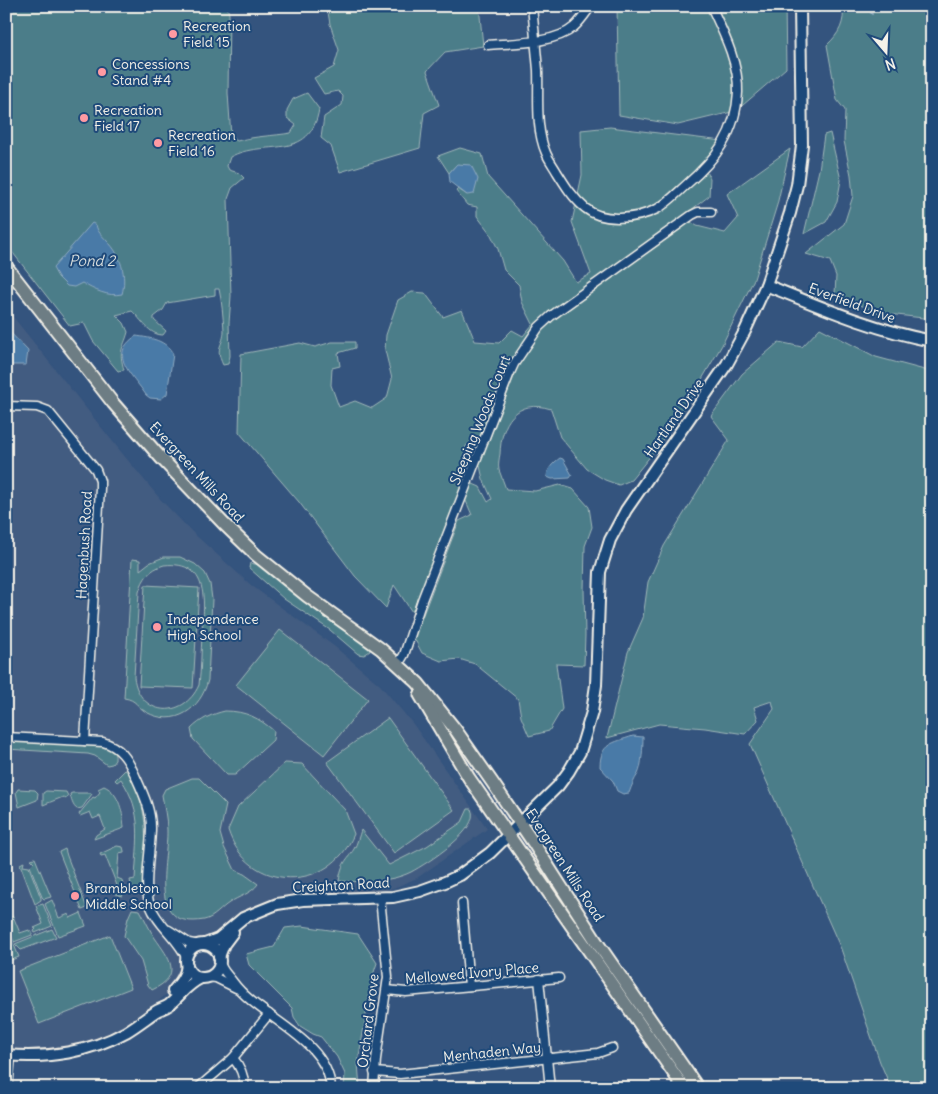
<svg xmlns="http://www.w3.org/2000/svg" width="938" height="1094" viewBox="0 0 938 1094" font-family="Delius,sans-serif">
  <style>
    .built { fill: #435c81 }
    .green { fill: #4b7d89; stroke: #a0b7b8; fill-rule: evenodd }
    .water { fill: #4a7aa7; stroke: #8eaac1 }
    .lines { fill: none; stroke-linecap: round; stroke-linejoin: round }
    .stream { stroke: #8eaac1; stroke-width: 2 }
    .street-casing { stroke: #f4f1e8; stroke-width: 11 }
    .secondary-casing { stroke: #f4f1e8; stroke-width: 14 }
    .primary-casing { stroke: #f4f1e8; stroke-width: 15 }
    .street { stroke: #1f4a7a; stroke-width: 8 }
    .secondary { stroke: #1f4a7a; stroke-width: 10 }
    .primary { stroke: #6d7d84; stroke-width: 11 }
    .poi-dot { fill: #ff9aa2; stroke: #1f4a7a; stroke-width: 2 }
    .labels { text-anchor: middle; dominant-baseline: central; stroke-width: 4; stroke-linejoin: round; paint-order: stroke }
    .poi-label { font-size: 14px; fill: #f4f1e8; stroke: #1f4a7a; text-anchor: start }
    .street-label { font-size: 14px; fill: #f4f1e8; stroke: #1f4a7a }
    .water-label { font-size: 15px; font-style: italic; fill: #dadfde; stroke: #1f4a7a }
  </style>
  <rect width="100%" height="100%" fill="#34547e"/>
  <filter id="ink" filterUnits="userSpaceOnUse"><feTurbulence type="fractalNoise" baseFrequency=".02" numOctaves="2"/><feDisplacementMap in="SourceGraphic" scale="10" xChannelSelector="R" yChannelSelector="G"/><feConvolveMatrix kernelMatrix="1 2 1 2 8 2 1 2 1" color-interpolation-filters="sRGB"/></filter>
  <g filter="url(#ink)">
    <g class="built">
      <path d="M6,308L121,452L161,500L192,532L252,586L335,647L380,685L413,724L487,829L417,878L391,889L371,892L289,895L274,898L243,911L212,937L205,939H197L188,937L167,921L158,908L155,901L153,900L152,895L155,831L153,812L149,794L129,753L118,743L109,739L6,732Z"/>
      <path d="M6,741L103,746L113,750L130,773L141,797L145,815L146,827L143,887L145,905L157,927L178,950L183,958V965L176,985L149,1010L123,1027L109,1034L70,1047L30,1051L6,1049Z"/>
    </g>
    <g class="green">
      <path d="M6,6H227L229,14L228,93L231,137L237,141C255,136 273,136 291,133L296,125L287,118V110L293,99L307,93L319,109C310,163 264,138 230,157L227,166L229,170L239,173L244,178L232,188L228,199L231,296L229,323L230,356L228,364L223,365C214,346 224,346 224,330C223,316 222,302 219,289H215V295L167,303L163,310L154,317V320L166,331L163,335C149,335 142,320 132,311L116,315L124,323L128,332C123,350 118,349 124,370L118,371L93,341L84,323L70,326L6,244Z"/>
      <path d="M327,6H479L483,46L445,52L427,71L439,105L424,113L420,148L340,172L331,146L321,138L324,117L342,105L343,96L338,91L324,94L314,78L334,67L339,50L330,24Z"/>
      <path d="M617,6H785L786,68L736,111L678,125L619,115Z"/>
      <path d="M843,6H932V319L879,313L835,294L836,276L830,261L806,254L844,224L853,196L851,175L844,141L845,110L837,100L827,45C839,34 845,23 843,6Z"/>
      <path d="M610,127L722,141L702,166L710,178L709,196L691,210L689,221L697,226L725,233L738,218L727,194L790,149L777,205L754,279L722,345L691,398L656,449L631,480L619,485L605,480L587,469L560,437L551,409C516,398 501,423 500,454C499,459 498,465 499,470C501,476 504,483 506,489L535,491L560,485L573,489L589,507L592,527L585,546L584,590L585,635L584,665L556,664L562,709L549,731L529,736L521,717L518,699L475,664L459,659L441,661L422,653L414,638L459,521L472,515L466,501L460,497L429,573L412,612L394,585L386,608L355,576L299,502L239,432L241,354L300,343L315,347L332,342H355V348L338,353L340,366L332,368L331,385L339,407L355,401L372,408L387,398L392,379L385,350L386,335L398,300L412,292L425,293L443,317L462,310L475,341L499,343L512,330L523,336L533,324L522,302L519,285L504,270L498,249L490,233L477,216V207L467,205L456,191L458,189L467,195L457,164L449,173L438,156L460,148L482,154L488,177L563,261L576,282L591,274L572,222L582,175L581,130ZM515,374L487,445L483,432L505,375ZM474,440L483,479L492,499L488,502L480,487L473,484L464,467L466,446Z"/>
      <path d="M830,133L841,180L837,202L826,222L804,234L819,170L824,135Z"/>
      <path d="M820,328L876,357L932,372V1088H891L880,1062L841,949L750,744L774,709L772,701L754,707L758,720L745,734L705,728L659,724L607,738L628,652L643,618L648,582L664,546L729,440L711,416L742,374L779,342L802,347Z"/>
      <path d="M164,557H180L195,564L205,573L210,584L212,599L208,680C201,709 175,728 146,712C136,706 137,700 124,698L132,559L140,560V570L149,563ZM164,565C211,560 204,604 202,635C201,652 201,669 199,685C183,721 139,716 134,677L139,592C143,578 150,569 164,565Z"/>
      <path d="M250,563L260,565L368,647L370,651L364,655L358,654L330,630L284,599L249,568Z"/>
      <path d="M145,585L199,588L193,688L139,686Z"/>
      <path d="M280,630L368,699L324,755L236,685Z"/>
      <path d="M225,711C246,711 259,718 274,731L273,740L235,775H227L193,739L191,729C201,719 212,714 225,711Z"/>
      <path d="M388,718L454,810L394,853L327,762Z"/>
      <path d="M6,741L103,746C111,748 116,750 115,760L112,764L107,765L95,756L88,754L6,749Z"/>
      <path d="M285,763L302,764L345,810L354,834C330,893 248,893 228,830L238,807Z"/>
      <path d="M125,770C131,774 133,780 135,786C150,819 145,850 143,885L141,890L137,892L132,890L130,880L135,879C137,840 144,813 121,779L117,782L115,780Z"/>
      <path d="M192,778H199L226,805L220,833L224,847L235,870L244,874L258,884C251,894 239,896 229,903C221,908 214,918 204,920C146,930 168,863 167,830C167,818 164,807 162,795L165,789Z"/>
      <path d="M104,786C120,793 123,814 124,828L94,839L96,835L105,829L100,816L93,819L90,812L80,816L79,814L93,797L95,798L100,792L98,789Z"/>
      <path d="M18,789L35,790L38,793L37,800L19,807L16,792Z"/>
      <path d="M46,791L66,792L68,796L66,799L63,797L43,805V793Z"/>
      <path d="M72,793H91L92,794L82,808L77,809C73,807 71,799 70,794Z"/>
      <path d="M468,809H471C482,829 426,864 411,872C405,875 396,878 389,879C373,882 354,882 339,881C342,862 345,863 354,849C357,844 359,836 361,830L389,865L427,846L462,822Z"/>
      <path d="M117,846L123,847L124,851V852L119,853L117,878L122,880L124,893L122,896L116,894L114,891L118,888L105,855L101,856L100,854Z"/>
      <path d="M65,849L67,856L87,908L82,910L59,852Z"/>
      <path d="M35,858L51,897L44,899L42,897L30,866L34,862L31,859Z"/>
      <path d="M24,862L23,866L29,867L41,898V900L35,904L20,864Z"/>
      <path d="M52,900L59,918L69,914L70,918L81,913L86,926L58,936L45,904Z"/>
      <path d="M43,904L52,926L35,933L34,931L36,929L34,928L43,924L36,906Z"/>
      <path d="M132,909L140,910C145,919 149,929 155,938C169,958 184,975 152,990L148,985L141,961L124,936L128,918Z"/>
      <path d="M13,916L20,933L29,930V931L32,932V935L14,942L6,921V918Z"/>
      <path d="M302,926L358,934L377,963L372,978L358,1063L360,1088H344L345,1074L337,1057L321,1037L313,1034L300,1026L294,1017L292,1008L249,965L246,954L274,947L285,928Z"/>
      <path d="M52,929L56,937L21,950L15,944Z"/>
      <path d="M10,935L19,957L6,962V936Z"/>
      <path d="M110,935L131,988L39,1024L18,971Z"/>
    </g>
    <g class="water">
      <path d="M457,164L471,165L478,179L474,194L467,195L450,182L449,173Z"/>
      <path d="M92,223L96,225C98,233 102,235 107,241C121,254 127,276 122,294C108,297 94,290 82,283L74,287L67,286L58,277L53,268Z"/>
      <path d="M6,328L28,351L26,365H6Z"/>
      <path d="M136,336C151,338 166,340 173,354L167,394L161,399L150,398L146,395C132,374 107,355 136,336Z"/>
      <path d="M560,458L563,459L572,475L570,478L552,479L547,477C547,469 553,463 560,458Z"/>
      <path d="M633,736L643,737C643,745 642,767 638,774C634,780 632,785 629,793L623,794L617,791L613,781L600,767C600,743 613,743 633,736Z"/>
    </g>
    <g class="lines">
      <path class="stream" d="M866,6L872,14"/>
      <g class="street-casing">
        <g id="street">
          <path d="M532,6C534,28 536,49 538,70C539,96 535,128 546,153C549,160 553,165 557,172C565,185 573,198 585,208C603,223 637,219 657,209C668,203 677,193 686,185C716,159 736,133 738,92C739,63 723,32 711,6"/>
          <path d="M488,45C511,43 555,44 574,27C580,22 586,13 591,6"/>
          <path d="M6,406L37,407L48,411L96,470L100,481V488L85,741"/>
          <path d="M398,665L404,655L422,600L509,375L514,364L539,327L551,316L692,215L698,212H711"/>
          <path d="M6,737L103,742C120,747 127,758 134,773C142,791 151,808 151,828C151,850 143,886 150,905C158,926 179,939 187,959"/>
          <path d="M462,903L469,986"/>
          <path d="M169,930L189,943L199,945"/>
          <path d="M220,963C223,972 228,975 233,982C259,1018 327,1038 331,1088"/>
          <path d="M208,977L216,978L236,988"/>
          <path d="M539,979L550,1088"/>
          <path d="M387,990L406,992L559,978"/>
          <path d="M233,1058C241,1067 244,1076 245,1088"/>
          <path d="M374,1072L400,1074L598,1053L612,1048"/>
          <path d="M8,1088L11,1055"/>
          <path d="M198,1088L233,1058L269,1014"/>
          <path d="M374,1088L376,1059L388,977L380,898"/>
        </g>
      </g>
      <g class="secondary-casing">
        <g id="secondary">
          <path d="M766,285C821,307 874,330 932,341"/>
          <path d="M205,944L218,939L243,918L277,904L303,900L393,897L420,891L445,882L460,875L490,853L558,786L569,771L580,752L592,712L596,685L600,572L610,540L626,510L727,364L745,331L766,285L790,213L797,185L802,145L800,6"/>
          <circle cx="203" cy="961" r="17"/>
          <path d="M219,957L224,944L233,932"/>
          <path d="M173,991C180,983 186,976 187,965"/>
          <path d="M6,1055C47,1059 90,1052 126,1032C136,1026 145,1019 155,1012C159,1009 165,1008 169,1005C181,995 186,985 201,978"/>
        </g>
      </g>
      <g class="primary-casing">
        <g id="primary">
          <path d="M6,266L113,403L161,458L224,524L256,555L307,596L381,649L418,683L455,729L492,782L534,844L596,941L698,1088"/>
          <path d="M420,695L469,778L684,1088"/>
        </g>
      </g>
      <use href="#street" class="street"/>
      <use href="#secondary" class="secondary"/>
      <use href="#primary" class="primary"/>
    </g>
  </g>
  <g class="poi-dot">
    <circle cx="173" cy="34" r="5"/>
    <circle cx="102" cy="72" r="5"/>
    <circle cx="84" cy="118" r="5"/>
    <circle cx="158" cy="143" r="5"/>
    <circle cx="157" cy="627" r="5"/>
    <circle cx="75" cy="896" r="5"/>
  </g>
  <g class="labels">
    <g class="poi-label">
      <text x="183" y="26">Recreation<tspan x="183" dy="16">Field 15</tspan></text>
      <text x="112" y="64">Concessions<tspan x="112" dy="16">Stand #4</tspan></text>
      <text x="94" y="110">Recreation<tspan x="94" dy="16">Field 17</tspan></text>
      <text x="168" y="135">Recreation<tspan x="168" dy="16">Field 16</tspan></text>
      <text x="167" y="619">Independence<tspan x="167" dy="16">High School</tspan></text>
      <text x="85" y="888">Brambleton<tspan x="85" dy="16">Middle School</tspan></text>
    </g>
    <g class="street-label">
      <text transform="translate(852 303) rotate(20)">Everfield Drive</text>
      <text transform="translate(674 418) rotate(-55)">Hartland Drive</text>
      <text transform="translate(480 420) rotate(-68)">Sleeping Woods Court</text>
      <text transform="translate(197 472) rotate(47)">Evergreen Mills Road</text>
      <text transform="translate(84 545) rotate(-87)">Hagenbush Road</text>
      <text transform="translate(565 865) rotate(57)">Evergreen Mills Road</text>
      <text transform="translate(341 885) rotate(-3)">Creighton Road</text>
      <text transform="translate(472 973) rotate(-5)">Mellowed Ivory Place</text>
      <text transform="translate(368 1021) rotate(-83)">Orchard Grove</text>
      <text transform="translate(492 1052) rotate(-6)">Menhaden Way</text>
    </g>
    <g class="water-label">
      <text x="92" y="260">Pond 2</text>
    </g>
  </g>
  <rect width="938" height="1094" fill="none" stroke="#1f4a7a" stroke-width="25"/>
  <rect x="12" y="12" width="913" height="1069" fill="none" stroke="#f4f1e8" stroke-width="2" filter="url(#ink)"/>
  <g transform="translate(886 52) rotate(161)" stroke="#1f4a7a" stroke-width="4" paint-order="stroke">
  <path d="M0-4L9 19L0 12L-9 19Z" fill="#f4f1e8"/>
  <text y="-8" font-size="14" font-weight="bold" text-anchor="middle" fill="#f4f1e8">N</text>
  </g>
</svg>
